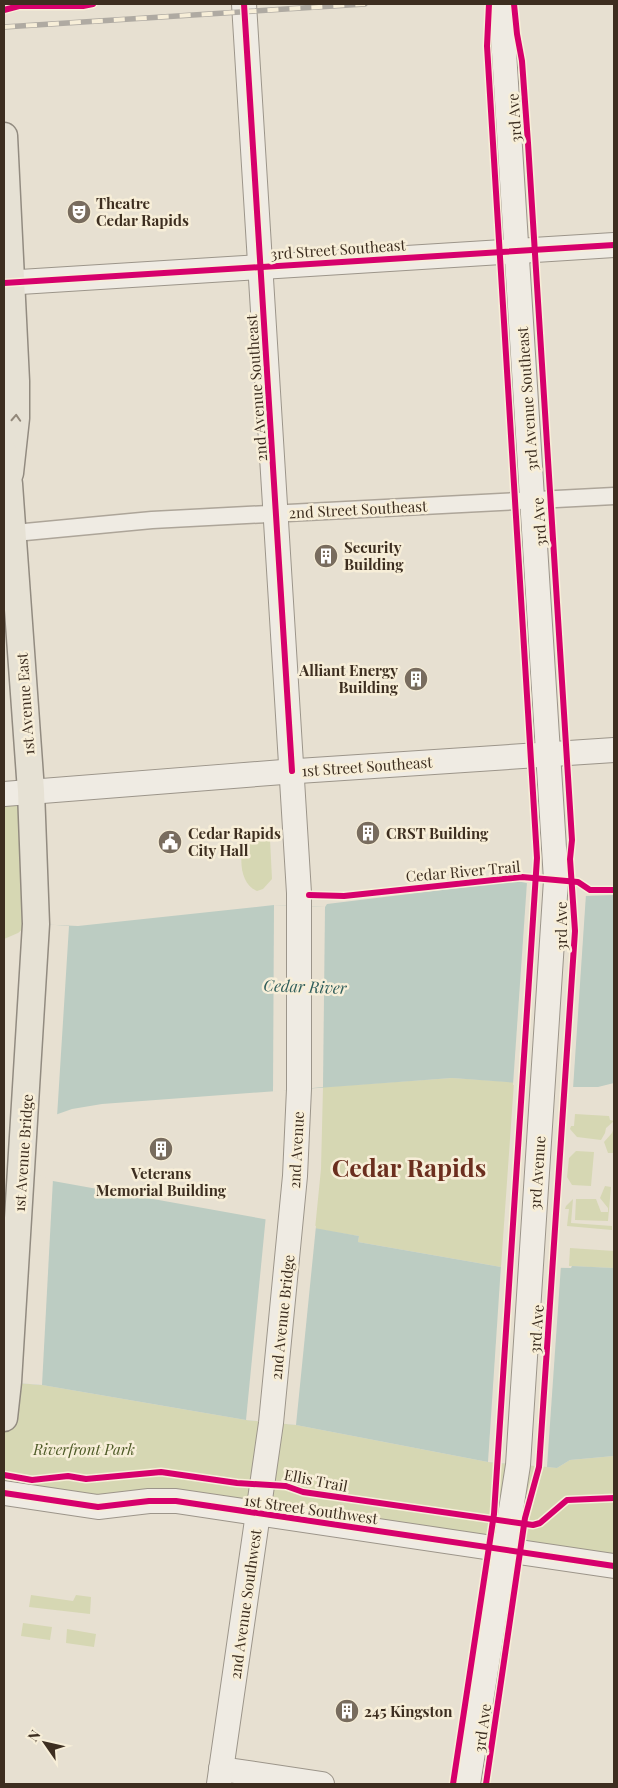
<svg xmlns="http://www.w3.org/2000/svg" width="618" height="1788" viewBox="0 0 618 1788" font-family="'Playfair Display',serif">
  <style>
    .green { fill: #d6d7b3 }
    .water { fill: #bcccc2 }
    .pier { fill: #e7e0d1 }
    .lines { fill: none; stroke-linecap: round; stroke-linejoin: round }
    .street-casing { stroke: #ada599; stroke-width: 19 }
    .secondary-casing { stroke: #9c958a; stroke-width: 26 }
    .primary-casing { stroke: #928b80; stroke-width: 29 }
    .street { stroke: #efebe3; stroke-width: 16 }
    .secondary { stroke: #efebe3; stroke-width: 24 }
    .primary { stroke: #e6e1d4; stroke-width: 26 }
    .rail-casing { stroke: #afaaa2; stroke-width: 5.5 }
    .rail { stroke: #f7eed8; stroke-width: 4; stroke-dasharray: 11; stroke-linecap: butt }
    .cycleway-casing { stroke: #f7eed8; stroke-width: 9 }
    .cycleway { stroke: #d6006c; stroke-width: 6 }
    .oneway { stroke: #92887a }
    .labels { text-anchor: middle; dominant-baseline: central; stroke-width: 5; stroke-linejoin: round; paint-order: stroke }
    .street-label { font-size: 15px; fill: #3d2e20; stroke: #f7eed8 }
    .poi-label { font-size: 15px; font-weight: bold; fill: #3d2e20; stroke: #f7eed8; text-anchor: start }
    .park-label { font-size: 15px; font-style: italic; fill: #4d5a26; stroke: #f7eed8 }
    .water-label { font-size: 16px; font-style: italic; fill: #2f5d5a; stroke: #f7eed8 }
    .town-label { font-size: 25px; font-weight: bold; fill: #6b2e1e; stroke: #f7eed8 }
  </style>
  <rect width="100%" height="100%" fill="#e7e0d1"/>
  <g class="green">
    <path d="M31,791L34,924L20,935L4,941V794Z"/>
    <path d="M257,829L270,839L272,879L263,889L257,891C236,883 238,843 252,830Z"/>
    <path d="M452,1078L514,1082L501,1267L358,1242L359,1236L315,1229L321,1169L323,1087Z"/>
    <path d="M575,1114L609,1116L610,1120L614,1121L606,1128L605,1133L601,1140L577,1137L570,1129L571,1126H574Z"/>
    <path d="M614,1127L613,1153H608L604,1142L612,1133Z"/>
    <path d="M576,1151L594,1152L591,1186L572,1185L567,1177L569,1158Z"/>
    <path d="M605,1186L611,1187L608,1221L575,1220L576,1199H596L601,1212H608V1208L600,1198Z"/>
    <path d="M573,1199L571,1223L612,1226V1230L567,1226L569,1209H565L566,1206Z"/>
    <path d="M570,1248L614,1251V1268L569,1266Z"/>
    <path d="M4,1382L42,1385L246,1420L296,1425L488,1462L557,1468L570,1460L614,1456V1566L528,1553L4,1493Z"/>
    <path d="M31,1595L73,1601L76,1595L91,1597L90,1614L29,1607Z"/>
    <path d="M23,1623L52,1627L50,1640L21,1636Z"/>
    <path d="M67,1629L96,1634L94,1647L66,1643Z"/>
  </g>
  <g class="water">
    <path d="M517,881L586,896L614,895V1083L598,1087H573L452,1078L102,1104L72,1109L4,1133V941L20,935L34,924L78,926L274,905L325,907L327,904Z"/>
    <path d="M4,1169L53,1181L359,1236L358,1242L501,1267L571,1268L572,1266L614,1268V1456L570,1460L557,1468L488,1462L296,1425L246,1420L42,1385L4,1382Z"/>
  </g>
  <g class="pier">
    <path d="M527,882L542,883L586,894L573,1089L513,1085Z"/>
    <path d="M274,905L325,907L323,1087L273,1092Z"/>
    <path d="M30,923L69,926L57,1117L4,1135V939L18,933Z"/>
    <path d="M4,1166L53,1179L42,1385L4,1382Z"/>
    <path d="M266,1215L316,1226L296,1425L246,1420Z"/>
    <path d="M501,1265H561L547,1467L488,1462Z"/>
  </g>
  <g class="lines">
    <g class="street-casing">
      <path id="street" d="M4,534L152,520L614,496"/>
    </g>
    <g class="secondary-casing">
      <g id="secondary">
        <path d="M4,283L614,245"/>
        <path d="M4,794L283,772L614,750"/>
        <path d="M4,1493L98,1507L149,1501H176L614,1566"/>
        <path d="M221,1769L322,1784"/>
        <path d="M219,1784L271,1423L295,1176L299,1089V893L244,4"/>
        <path d="M468,1784L518,1465L556,880L501,4"/>
      </g>
    </g>
    <g class="primary-casing">
      <g id="primary">
        <path d="M4,136L16,381V418L10,473"/>
        <path d="M4,453L9,484L31,791L36,924L8,1382L4,1418"/>
      </g>
    </g>
    <use href="#street" class="street"/>
    <use href="#secondary" class="secondary"/>
    <use href="#primary" class="primary"/>
    <g class="rail-casing">
      <path id="rail" d="M4,27L365,4"/>
    </g>
    <use href="#rail" class="rail"/>
    <g class="cycleway-casing">
      <g id="cycleway">
        <path d="M244,4L292,771"/>
        <path d="M4,10L19,6H83L93,4"/>
        <path d="M4,283L614,245"/>
        <path d="M309,895L344,896L522,877L578,882L590,890H614"/>
        <path d="M4,1475L32,1480L68,1476L86,1479L161,1472L237,1483L286,1486L303,1492L533,1525L540,1523L567,1500L614,1498"/>
        <path d="M4,1493L98,1507L149,1501H176L614,1566"/>
        <path d="M453,1784L494,1514L537,858L487,46L489,4"/>
        <path d="M486,1784L525,1518L539,1467L575,931L570,859L572,840L528,143L522,61L517,34L514,4"/>
      </g>
    </g>
    <use href="#cycleway" class="cycleway"/>
  </g>
  <defs><path id="oneway-chevron" d="M-2-3.5L2.5 0L-2 3.5" fill="none" stroke-width="1.6" stroke-linecap="round" stroke-linejoin="round" transform="scale(1.25)"/></defs>
  <use class="oneway" href="#oneway-chevron" transform="translate(16 418) rotate(-87)"/>
  <defs>
    <g id="theatre-disc" transform="scale(1.25)"><circle r="9.5" fill="#786c5e" stroke="#f7eed8"/><path d="M-5-5.5Q0-4 5-5.5V0Q5 5 0 6Q-5 5-5 0ZM-3.3-2.5H-1v1.5H-3.3ZM1-2.5H3.3v1.5H1ZM-2.8 1Q0 5.5 2.8 1Z" fill="#fff"/></g>
    <g id="building-disc" transform="scale(1.25)"><circle r="9.5" fill="#786c5e" stroke="#f7eed8"/><path d="M-4-6H4V6H1V3H-1V6H-4ZM-2.5-4.3h1.7v1.8h-1.7ZM.8-4.3h1.7v1.8H.8ZM-2.5-1h1.7V.8h-1.7ZM.8-1h1.7V.8H.8Z" fill="#fff"/></g>
    <g id="civic-disc" transform="scale(1.25)"><circle r="9.5" fill="#786c5e" stroke="#f7eed8"/><path d="M-.6-6.5H3V-4.5H.6V-3L4-1V1h2V6H-6V1h2V-1L-.6-3ZM-1.2 2.5V6h2.4V2.5Z" fill="#fff"/></g>
  </defs>
  <g fill-rule="evenodd">
    <use href="#theatre-disc" x="79" y="212"/>
    <use href="#building-disc" x="326" y="556"/>
    <use href="#building-disc" x="416" y="679"/>
    <use href="#building-disc" x="368" y="833"/>
    <use href="#civic-disc" x="170" y="842"/>
    <use href="#building-disc" x="161" y="1149"/>
    <use href="#building-disc" x="347" y="1711"/>
  </g>
  <g class="labels">
    <g class="street-label">
      <text transform="translate(514 118) rotate(-94)">3rd Ave</text>
      <text transform="translate(338 249) rotate(-4)">3rd Street Southeast</text>
      <text transform="translate(256 388) rotate(-94)">2nd Avenue Southeast</text>
      <text transform="translate(527 399) rotate(-94)">3rd Avenue Southeast</text>
      <text transform="translate(358 509) rotate(-3)">2nd Street Southeast</text>
      <text transform="translate(539 522) rotate(-94)">3rd Ave</text>
      <text transform="translate(25 704) rotate(-94)">1st Avenue East</text>
      <text transform="translate(367 766) rotate(-4)">1st Street Southeast</text>
      <text transform="translate(463 871) rotate(-5)">Cedar River Trail</text>
      <text transform="translate(561 926) rotate(-90)">3rd Ave</text>
      <text transform="translate(296 1150) rotate(-87)">2nd Avenue</text>
      <text transform="translate(23 1153) rotate(-86)">1st Avenue Bridge</text>
      <text transform="translate(537 1173) rotate(-86)">3rd Avenue</text>
      <text transform="translate(282 1317) rotate(-84)">2nd Avenue Bridge</text>
      <text transform="translate(536 1329) rotate(-86)">3rd Ave</text>
      <text transform="translate(316 1480) rotate(11)">Ellis Trail</text>
      <text transform="translate(311 1509) rotate(8)">1st Street Southwest</text>
      <text transform="translate(245 1604) rotate(-82)">2nd Avenue Southwest</text>
      <text transform="translate(482 1728) rotate(-82)">3rd Ave</text>
    </g>
    <g class="poi-label">
      <text x="96" y="203">Theatre<tspan x="96" dy="17">Cedar Rapids</tspan></text>
      <text x="344" y="547">Security<tspan x="344" dy="17">Building</tspan></text>
      <text x="398" y="670" text-anchor="end">Alliant Energy<tspan x="398" dy="17">Building</tspan></text>
      <text x="188" y="833">Cedar Rapids<tspan x="188" dy="17">City Hall</tspan></text>
      <text x="386" y="833">CRST Building</text>
      <text x="161" y="1173" text-anchor="middle">Veterans<tspan x="161" dy="17">Memorial Building</tspan></text>
      <text x="364" y="1711">245 Kingston</text>
    </g>
    <g class="park-label">
      <text x="84" y="1449">Riverfront Park</text>
    </g>
    <g class="water-label">
      <text transform="translate(305 986) rotate(2)">Cedar River</text>
    </g>
    <g class="town-label">
      <text x="409" y="1166">Cedar Rapids</text>
    </g>
  </g>
  <rect width="618" height="1788" fill="none" stroke="#3d2e20" stroke-width="10"/>
  <g transform="translate(45 1743) rotate(304)" stroke="#f7eed8" stroke-width="4" paint-order="stroke">
  <path d="M0-4L9 19L0 12L-9 19Z" fill="#3d2e20"/>
  <text y="-8" font-size="14" font-weight="bold" text-anchor="middle" fill="#3d2e20">N</text>
  </g>
</svg>
